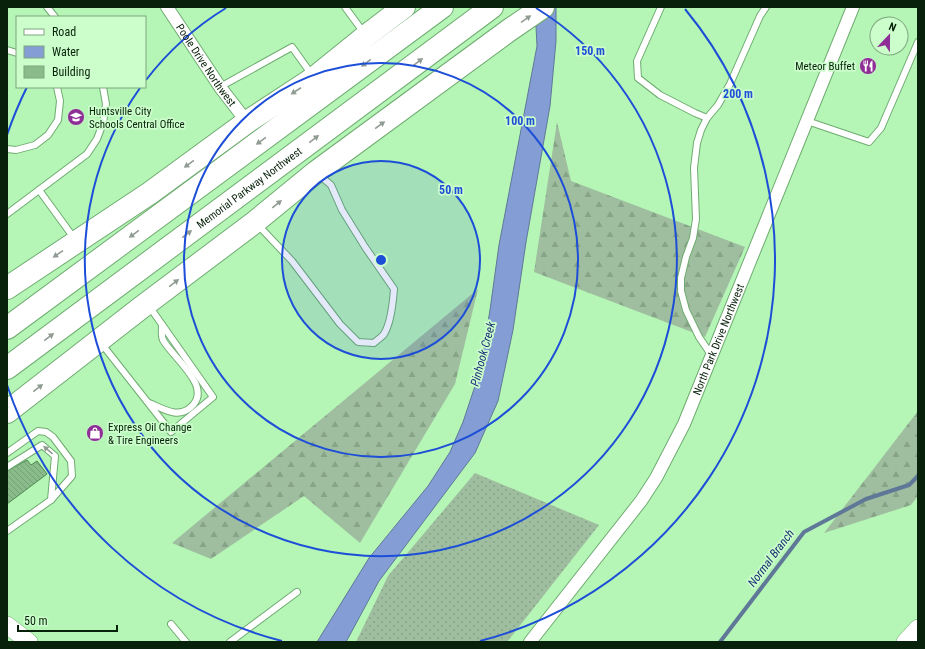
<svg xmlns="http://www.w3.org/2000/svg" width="925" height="649" viewBox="0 0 925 649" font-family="'Roboto Condensed',sans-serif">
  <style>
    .grass { fill: url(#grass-dots) }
    .forest { fill: url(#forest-firs) }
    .water { fill: #849ed5; stroke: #5f7898 }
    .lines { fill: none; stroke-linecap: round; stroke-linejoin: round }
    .stream { stroke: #5f7898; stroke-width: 4 }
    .building { fill: url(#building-back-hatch); stroke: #4d8950 }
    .lane-casing { stroke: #6fac71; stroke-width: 8 }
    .street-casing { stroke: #6fac71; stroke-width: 14 }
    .secondary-casing { stroke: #6fac71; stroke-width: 18 }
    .highway-casing { stroke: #6fac71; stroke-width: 24 }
    .lane { stroke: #fff; stroke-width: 6 }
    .street { stroke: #fff; stroke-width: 12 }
    .secondary { stroke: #fff; stroke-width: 17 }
    .highway { stroke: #fff; stroke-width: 22 }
    .oneway { fill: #909b91 }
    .ring { fill: none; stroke: #1d4ed8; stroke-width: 2 }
    .labels { text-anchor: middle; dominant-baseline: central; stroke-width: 3.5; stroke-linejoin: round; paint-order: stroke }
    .street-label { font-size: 11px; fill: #08210a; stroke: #ccfecc }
    .poi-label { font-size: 11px; fill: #08210a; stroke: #ccfecc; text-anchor: start }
    .water-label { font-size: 12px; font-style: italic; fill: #193273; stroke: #ccfecc }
    .centre { fill: #1d4ed8; stroke: #ccfecc; stroke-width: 2 }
    .ring-label { font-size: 12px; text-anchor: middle; font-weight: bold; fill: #1d4ed8; stroke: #ccfecc; stroke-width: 3.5; stroke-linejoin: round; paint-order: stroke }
  </style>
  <defs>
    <pattern id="grass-dots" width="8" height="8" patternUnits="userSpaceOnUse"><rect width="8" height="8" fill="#9fbe9f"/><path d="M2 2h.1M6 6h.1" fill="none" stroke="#87a388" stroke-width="1.8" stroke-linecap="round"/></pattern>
    <pattern id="forest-firs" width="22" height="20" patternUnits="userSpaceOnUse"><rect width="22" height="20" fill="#9fbe9f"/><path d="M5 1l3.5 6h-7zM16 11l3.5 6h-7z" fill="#87a388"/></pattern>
    <pattern id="building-back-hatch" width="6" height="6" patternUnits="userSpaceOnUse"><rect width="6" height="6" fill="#8abb8a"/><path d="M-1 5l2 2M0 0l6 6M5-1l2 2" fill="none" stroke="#76a076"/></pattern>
  </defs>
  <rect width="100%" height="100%" fill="#b5f5b6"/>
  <path class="grass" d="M475,473L599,525L507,642H356L388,576Z"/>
  <g class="forest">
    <path d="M557,122L571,181L745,247L705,337L534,272Z"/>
    <path d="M478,289L455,384L360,543L304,496L211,559L172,543Z"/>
    <path d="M918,411V496L911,505L824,533Z"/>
  </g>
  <path class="water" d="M535,7H556V41L550,106L526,242L513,330L498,401L475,453L379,581L346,642H317L369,558L428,486L450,452L463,422L480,371L490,310L499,245L537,46Z"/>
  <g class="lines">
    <path class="stream" d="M720,642L804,532L866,499L909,485L918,476"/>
  </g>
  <path class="building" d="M27,460L31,465L37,461L47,474L7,504V471Z"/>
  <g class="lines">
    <g class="lane-casing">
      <g id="lane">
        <path d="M47,7L55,17"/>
        <path d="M345,7L364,33"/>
        <path d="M661,7L637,61L638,78L660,95L695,113L707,118"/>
        <path d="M7,50L17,53"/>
        <path d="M220,87L292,47L312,75"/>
        <path d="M807,121L869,142L881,128L918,42"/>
        <path d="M7,149L16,150L35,145L48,135L58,120L60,101L57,87"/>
        <path d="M39,190L74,238"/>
        <path d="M7,214L87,154L97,139L103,123L106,104L103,87"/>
        <path d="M257,224L292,261L340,324L358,342L374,343C377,340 382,337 384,334C391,323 393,302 394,289L365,247L342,210L331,185L319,175"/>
        <path d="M101,343L171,432L213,397L149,306"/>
        <path d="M712,356L699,337L686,310L681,291V278L686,257L693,238L696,219L694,168L697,143L701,130L707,118L718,105L730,84L760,16L766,7"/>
        <path d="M149,403C164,409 178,419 191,407C214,387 172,357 163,340C161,336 162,330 162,325"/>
        <path d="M7,453L38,431L46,432L53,437L71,461L72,476L51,500L7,531"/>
        <path d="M7,467L42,445L55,456L51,500"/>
        <path d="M171,624L186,642"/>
        <path d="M230,642L297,592"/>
      </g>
    </g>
    <g class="street-casing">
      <g id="street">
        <path id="s1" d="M167,7L220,87L247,122"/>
        <path id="s2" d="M530,642L641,501L656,478L684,424L853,7"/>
      </g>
    </g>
    <g class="secondary-casing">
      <g id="secondary">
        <path d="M7,625L29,642"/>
        <path d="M905,642L918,628"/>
      </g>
    </g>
    <g class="highway-casing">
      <g id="highway">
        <path d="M7,288L150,193L247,122L314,78L366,36L404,7"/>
        <path d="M7,328L442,7"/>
        <path id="s3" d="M7,368L492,7"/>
        <path d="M7,412L142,307L255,222L316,172L508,31L543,7"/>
      </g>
    </g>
    <use href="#lane" class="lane"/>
    <use href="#street" class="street"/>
    <use href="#secondary" class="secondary"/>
    <use href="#highway" class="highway"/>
  </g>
  <defs><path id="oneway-solid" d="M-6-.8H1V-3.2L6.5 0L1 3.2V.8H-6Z"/></defs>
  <g class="oneway">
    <use href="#oneway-solid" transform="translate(526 19) rotate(-35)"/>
    <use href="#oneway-solid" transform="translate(418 62) rotate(-37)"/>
    <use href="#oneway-solid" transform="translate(366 63) rotate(144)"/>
    <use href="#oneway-solid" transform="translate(296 91) rotate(147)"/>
    <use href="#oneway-solid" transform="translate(380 125) rotate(-36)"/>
    <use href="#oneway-solid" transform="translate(314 139) rotate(-37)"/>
    <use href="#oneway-solid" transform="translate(261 141) rotate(144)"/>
    <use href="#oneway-solid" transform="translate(189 164) rotate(144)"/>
    <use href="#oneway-solid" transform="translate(277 204) rotate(-39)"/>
    <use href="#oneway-solid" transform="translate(134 234) rotate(144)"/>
    <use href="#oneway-solid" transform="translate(187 234) rotate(-37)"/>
    <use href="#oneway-solid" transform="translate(58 254) rotate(146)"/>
    <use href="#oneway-solid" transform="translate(174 283) rotate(-37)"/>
    <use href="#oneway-solid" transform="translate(49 337) rotate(-37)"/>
    <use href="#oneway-solid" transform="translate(38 388) rotate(-38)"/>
    <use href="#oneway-solid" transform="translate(48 450) rotate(-139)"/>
  </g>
  <circle cx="381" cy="260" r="99" fill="#1d4ed8" fill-opacity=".12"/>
  <g class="ring">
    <circle cx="381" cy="260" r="99"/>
    <circle cx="381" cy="260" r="197"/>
    <path d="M146 80A296 296 0 0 1 226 8M536 8A296 296 0 1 1 140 88"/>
    <path d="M282 641A394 394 0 0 1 7 385M7 135A394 394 0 0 1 27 87M685 9A394 394 0 0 1 480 641"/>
  </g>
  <defs>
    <g id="restaurant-disc" transform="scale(0.9)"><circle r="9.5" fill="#8e2e96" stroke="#ccfecc"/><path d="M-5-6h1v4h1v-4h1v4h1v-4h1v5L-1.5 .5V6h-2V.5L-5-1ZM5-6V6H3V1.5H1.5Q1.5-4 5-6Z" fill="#fff"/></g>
    <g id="school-disc" transform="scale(0.9)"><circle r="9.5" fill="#8e2e96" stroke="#ccfecc"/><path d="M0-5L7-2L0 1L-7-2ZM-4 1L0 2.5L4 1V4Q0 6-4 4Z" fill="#fff"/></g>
    <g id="shop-disc" transform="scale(0.9)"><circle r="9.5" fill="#8e2e96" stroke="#ccfecc"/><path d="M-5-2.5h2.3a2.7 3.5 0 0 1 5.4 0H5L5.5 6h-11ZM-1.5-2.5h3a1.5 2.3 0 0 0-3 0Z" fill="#fff"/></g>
  </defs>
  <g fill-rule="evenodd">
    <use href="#restaurant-disc" x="868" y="66"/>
    <use href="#school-disc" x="76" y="117"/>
    <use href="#shop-disc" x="95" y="433"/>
  </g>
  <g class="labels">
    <g class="street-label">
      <text stroke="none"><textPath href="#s1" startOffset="70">Poole Drive Northwest</textPath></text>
      <text stroke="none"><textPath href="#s3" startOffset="302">Memorial Parkway Northwest</textPath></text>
      <text stroke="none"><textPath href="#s2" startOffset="359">North Park Drive Northwest</textPath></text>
    </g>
    <g class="poi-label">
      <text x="855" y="66" text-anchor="end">Meteor Buffet</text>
      <text x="89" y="111">Huntsville City<tspan x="89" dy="13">Schools Central Office</tspan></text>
      <text x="108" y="427">Express Oil Change<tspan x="108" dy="13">&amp; Tire Engineers</tspan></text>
    </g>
    <g class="water-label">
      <text transform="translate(483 354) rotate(-75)">Pinhook Creek</text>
      <text transform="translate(771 558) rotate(-53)">Normal Branch</text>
    </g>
  </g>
  <circle cx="381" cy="260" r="6" class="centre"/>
  <g class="ring-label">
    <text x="590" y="55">150 m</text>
    <text x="738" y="98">200 m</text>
    <text x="520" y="125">100 m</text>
    <text x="451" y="194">50 m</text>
  </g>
  <rect width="925" height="649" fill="none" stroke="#08210a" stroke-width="16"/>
  <rect x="16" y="16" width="130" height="72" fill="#ccfecc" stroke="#7ea67e"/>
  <rect x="24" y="29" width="20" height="6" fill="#ffffff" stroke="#7ea67e"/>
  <text x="52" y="36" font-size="12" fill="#08210a">Road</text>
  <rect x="24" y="46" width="20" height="12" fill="#849ed5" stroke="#7ea67e"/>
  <text x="52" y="56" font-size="12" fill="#08210a">Water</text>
  <rect x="24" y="66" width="20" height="12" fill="#8abb8a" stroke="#7ea67e"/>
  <text x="52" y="76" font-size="12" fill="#08210a">Building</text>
  <g transform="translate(889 36) rotate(22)"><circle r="19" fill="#ccfecc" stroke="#7ea67e"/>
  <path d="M0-3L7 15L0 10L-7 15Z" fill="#8e2e96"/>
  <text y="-6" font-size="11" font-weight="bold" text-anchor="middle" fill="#08210a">N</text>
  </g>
  <path d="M18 625v6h99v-6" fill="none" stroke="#08210a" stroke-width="2"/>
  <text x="24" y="625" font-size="12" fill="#08210a" stroke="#ccfecc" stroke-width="3" paint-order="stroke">50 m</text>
</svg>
